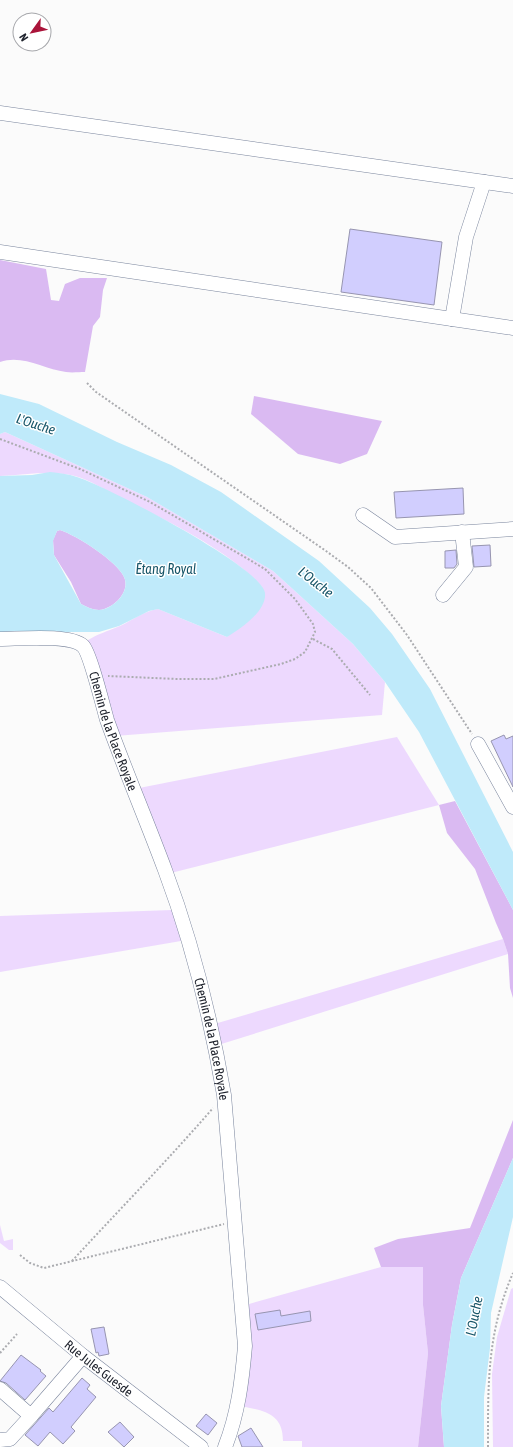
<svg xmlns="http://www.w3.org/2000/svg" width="513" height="1447" viewBox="0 0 513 1447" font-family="'Asap Condensed',sans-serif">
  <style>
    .green { fill: #edd9fe }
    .forest { fill: #dabaf2 }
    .water { fill: #bfeafa; fill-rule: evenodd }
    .building { fill: #d1cefe; stroke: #9795b0 }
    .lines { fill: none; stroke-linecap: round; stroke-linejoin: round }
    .minor-casing { stroke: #7a859d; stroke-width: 15 }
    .path { stroke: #abacb0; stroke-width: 2; stroke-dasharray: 2 2; stroke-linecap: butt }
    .minor { stroke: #fff; stroke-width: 14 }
    .labels { text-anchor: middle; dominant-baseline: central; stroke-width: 3; stroke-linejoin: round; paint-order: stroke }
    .street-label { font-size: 13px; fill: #20242e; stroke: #fff }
    .water-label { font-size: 14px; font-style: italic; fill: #175568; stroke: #fff }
  </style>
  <rect width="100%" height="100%" fill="#fbfbfb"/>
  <g class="green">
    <path d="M5,432L147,497L273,571L353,644L385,682L382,715L115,736L85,642C99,633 106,632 120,626C133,620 144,611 158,609L227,637L262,587C231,551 162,518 119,497C105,490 90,480 75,476C50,470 26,475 0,476V434Z"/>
    <path d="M397,737L439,805L167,874L134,789Z"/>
    <path d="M172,910L181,941L0,972V916Z"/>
    <path d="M503,939L508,954L215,1046L211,1025Z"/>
    <path d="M0,1225L4,1241L13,1239V1250H9L0,1243Z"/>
    <path d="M381,1267H423V1305L428,1353L418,1447H302V1441H283C283,1413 264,1411 241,1406L248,1355L249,1304Z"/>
    <path d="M513,1288V1447H493L492,1374L497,1337L511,1289Z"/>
  </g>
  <g class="forest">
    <path d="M0,260L46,269L51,300L59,301L65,284L80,278H107L103,290L100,317L93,326L85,372C79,372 72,373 66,372C44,369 22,354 0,362Z"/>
    <path d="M254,396L382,421L367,454L340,464L298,454L251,414Z"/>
    <path d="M60,530C76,535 118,562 124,577C131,592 113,609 99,610C93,610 87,607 81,604L71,582L54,555L53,540L57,531Z"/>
    <path d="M455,801L513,910V998L510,988L508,954L503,939L496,923L475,869L447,833L439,805Z"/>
    <path d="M513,1120V1158L461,1278L452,1325L441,1406L444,1447H418L428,1353L423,1305V1267H381L374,1248L398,1239L470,1228Z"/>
  </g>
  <g class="water">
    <path d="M0,394L39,404L117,442L171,465L221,492L319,561L370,608L392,634L430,689L513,852V910L419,732L385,682L353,644L273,571L147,497L5,432L0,434Z"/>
    <path d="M50,472C59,473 68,474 77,477C106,486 262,567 265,593C267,611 240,629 227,637L158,609L149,611L119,626L99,632H0V476L32,475ZM60,530C76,535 118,562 124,577C131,592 113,609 99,610C93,610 87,607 81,604L54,555L53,541L57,531Z"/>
    <path d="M513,1158V1217L491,1313L490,1348L484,1397V1447H444L441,1406L452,1325L461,1278Z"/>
  </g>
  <g class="building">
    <path d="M350,229L442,242L434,305L341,292Z"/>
    <path d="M463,488L464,514L396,518L394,492Z"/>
    <path d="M490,545L491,566L474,567L472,546Z"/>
    <path d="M456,550L457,564L454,568H445V551Z"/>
    <path d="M504,735L506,739L513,736V787L491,741Z"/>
    <path d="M280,1310L281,1316L310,1311L311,1321L258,1330L255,1314Z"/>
    <path d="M104,1327L109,1354L99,1356L98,1352L96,1353L91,1329Z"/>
    <path d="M21,1355L41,1370L40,1371L46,1376L25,1400L6,1383L0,1381Z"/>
    <path d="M82,1378L90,1385L87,1389L96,1397L71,1427L75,1431L63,1444L50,1432L38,1446L25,1435L49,1408L53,1412Z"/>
    <path d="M206,1414L217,1423L208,1435L196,1426Z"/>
    <path d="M120,1422L134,1437L124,1447L108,1432Z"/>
    <path d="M251,1428L263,1447H242L238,1436Z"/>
  </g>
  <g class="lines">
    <g class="minor-casing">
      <g id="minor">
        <path d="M0,113L513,186"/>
        <path d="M0,252L513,328"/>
        <path d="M452,319L466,237L484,182"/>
        <path d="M363,515L395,537L513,529"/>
        <path d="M443,595L466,567L462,532"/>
        <path id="s1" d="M0,639C19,639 70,634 83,646C90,653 103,706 107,720C125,770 146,819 165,870C192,942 211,1019 224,1095L245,1346C242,1381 238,1414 225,1447"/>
        <path d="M478,744L513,807"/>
        <path id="s2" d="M0,1287L83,1356L201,1447"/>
        <path d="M0,1389L31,1416L83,1356"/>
        <path d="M0,1440L10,1439L31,1416"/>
      </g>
    </g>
    <g class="path">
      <path d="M87,383L96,392L326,551L348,567L371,588L407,635L472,734"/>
      <path d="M0,439L80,469L148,501L181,520L265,569L295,599L313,624L315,632L305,652L295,659L281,664L214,679H177L108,676"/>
      <path d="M313,639L332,649L370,695"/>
      <path d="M20,1255L30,1263L44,1268L224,1224"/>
      <path d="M72,1261C119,1210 168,1160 213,1108"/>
      <path d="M0,1353L17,1334"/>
      <path d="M488,1447C488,1383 487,1333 513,1273"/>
    </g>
    <use href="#minor" class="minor"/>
  </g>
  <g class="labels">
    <g class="street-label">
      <text stroke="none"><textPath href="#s1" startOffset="175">Chemin de la Place Royale</textPath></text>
      <text stroke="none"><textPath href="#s1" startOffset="499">Chemin de la Place Royale</textPath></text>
      <text stroke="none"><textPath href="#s2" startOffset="128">Rue Jules Guesde</textPath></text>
    </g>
    <g class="water-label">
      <text transform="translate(36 424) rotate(18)">L'Ouche</text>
      <text x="166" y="569">Étang Royal</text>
      <text transform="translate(316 582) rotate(38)">L'Ouche</text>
      <text transform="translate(474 1316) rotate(-79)">L'Ouche</text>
    </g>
  </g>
  <g transform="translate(32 32) rotate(237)"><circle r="19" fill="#ffffff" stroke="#a6a7ab"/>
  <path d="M0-3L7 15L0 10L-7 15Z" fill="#aa143a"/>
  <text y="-6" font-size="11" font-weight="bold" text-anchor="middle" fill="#20242e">N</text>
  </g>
</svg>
